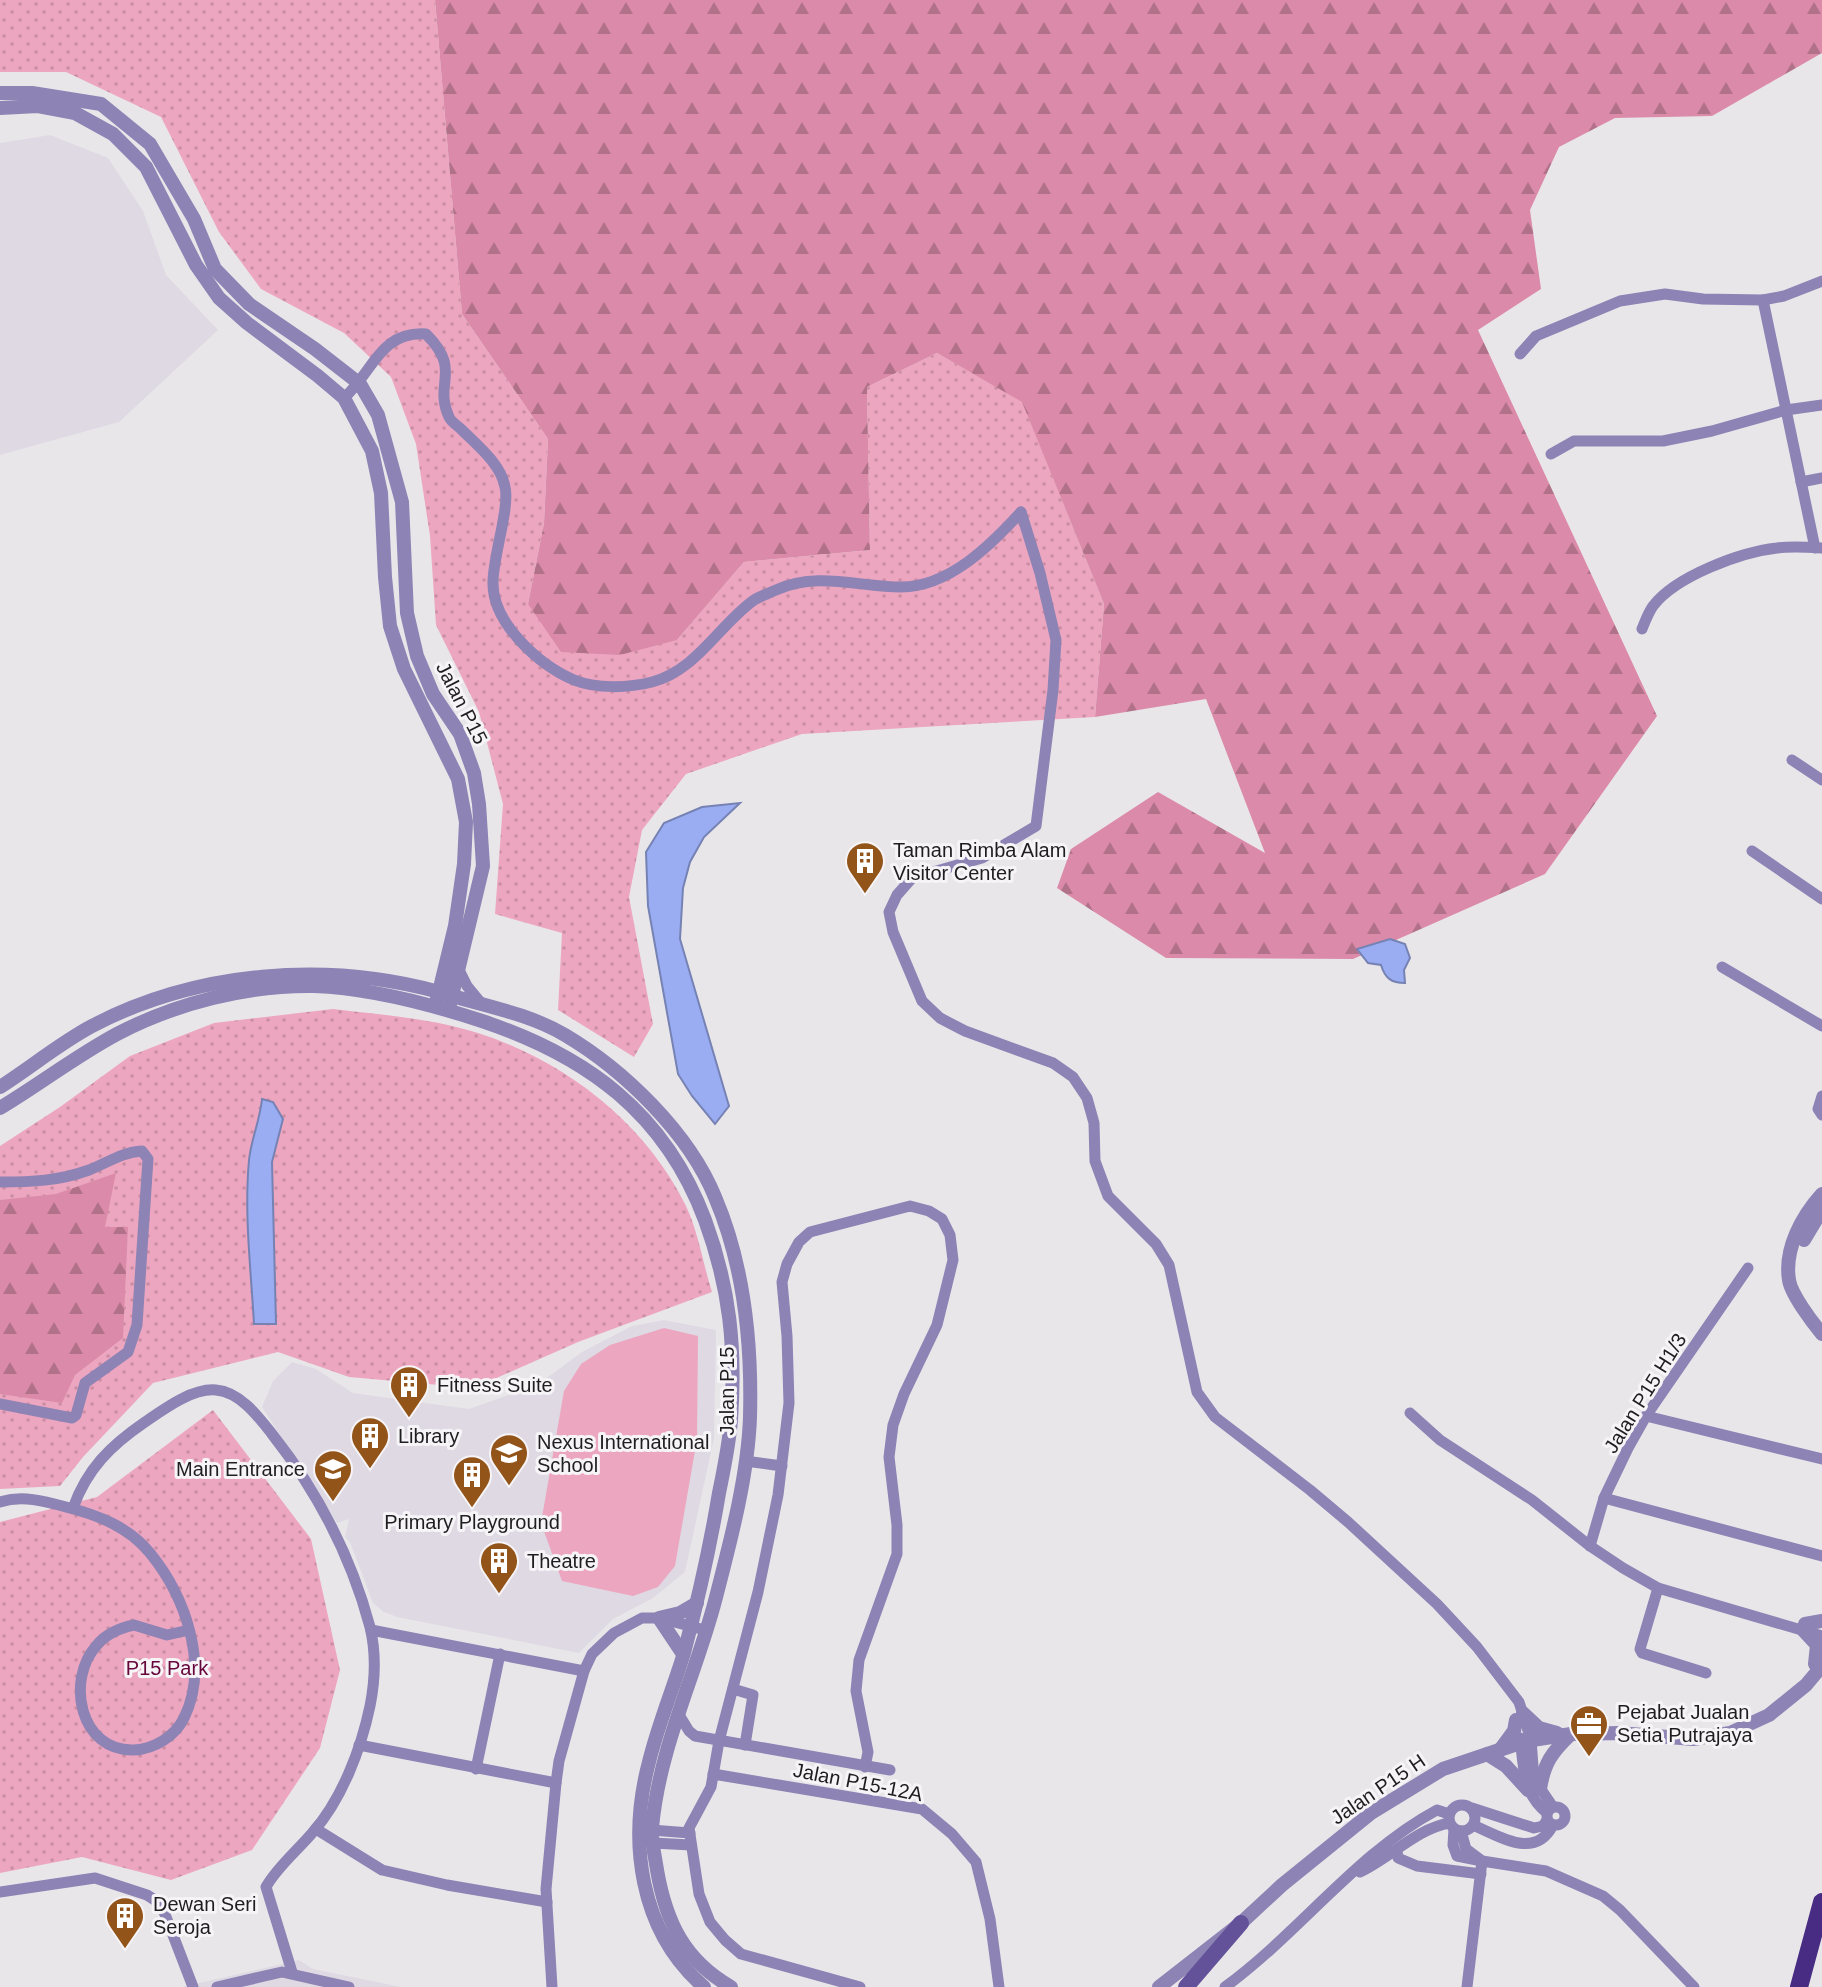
<svg xmlns="http://www.w3.org/2000/svg" width="1822" height="1987" viewBox="0 0 1822 1987" font-family="Helvetica,sans-serif">
  <style>
    .built { fill: #dfd9e3 }
    .green { fill: url(#green-dots) }
    .forest { fill: url(#forest-firs) }
    .pitch { fill: #eda6c0 }
    .water { fill: #9aadf3; stroke: #7582b3; stroke-width: 2 }
    .lines { fill: none; stroke-linecap: round; stroke-linejoin: round }
    .minor { stroke: #8d83b4; stroke-width: 11 }
    .tertiary { stroke: #8d83b4; stroke-width: 14 }
    .secondary { stroke: #635299; stroke-width: 16 }
    .primary { stroke: #482c83; stroke-width: 18 }
    .labels { text-anchor: middle; dominant-baseline: central; stroke-width: 6; stroke-linejoin: round; paint-order: stroke }
    .street-label { font-size: 20px; fill: #1e1d1f; stroke: #f6f4f7 }
    .poi-label { font-size: 20px; fill: #1e1d1f; stroke: #f6f4f7; text-anchor: start }
    .park-label { font-size: 20px; fill: #67063a; stroke: #f6f4f7 }
  </style>
  <defs>
    <pattern id="green-dots" width="8" height="8" patternUnits="userSpaceOnUse" patternTransform="scale(2)"><rect width="8" height="8" fill="#eda6c0"/><path d="M2 2h.1M6 6h.1" fill="none" stroke="#cb8ea5" stroke-width="1.8" stroke-linecap="round"/></pattern>
    <pattern id="forest-firs" width="22" height="20" patternUnits="userSpaceOnUse" patternTransform="scale(2)"><rect width="22" height="20" fill="#db8ba9"/><path d="M5 1l3.5 6h-7zM16 11l3.5 6h-7z" fill="#b17189"/></pattern>
  </defs>
  <rect width="100%" height="100%" fill="#e9e6ea"/>
  <g class="built">
    <path d="M50,135L108,158L143,211L166,275L218,330L119,422L0,455V143Z"/>
    <path d="M664,1320L716,1330L714,1438L685,1572L653,1598L613,1619L579,1653L397,1617L384,1612L373,1603L350,1542L345,1537L349,1519L337,1523L262,1407L273,1381L292,1362L316,1369L353,1393L469,1409L537,1385L582,1352L632,1326Z"/>
    <path d="M299,1960L313,1969L401,1987H182Z"/>
  </g>
  <g class="green">
    <path d="M0,0H435L462,314L548,439L544,523L528,604L677,640L744,562L870,550L867,387L937,353L1022,401L1104,604L1095,717L802,734L686,774L642,830L629,897L653,1024L634,1057L558,1010L562,933L495,914L503,804L479,712L436,625L430,536L416,444L391,377L344,333L261,289L219,232L161,117L66,72H0Z"/>
    <path d="M333,1009C382,1015 431,1018 478,1033C565,1061 644,1122 685,1204C698,1230 703,1264 712,1292L578,1342L474,1388L349,1377L278,1352L153,1383L83,1457L60,1486L0,1489V1146L60,1107L130,1056L214,1023Z"/>
    <path d="M213,1410L311,1539L340,1670L320,1748L252,1850L171,1880L82,1857L0,1873V1522L97,1497Z"/>
  </g>
  <g class="forest">
    <path d="M435,0H1822V53L1712,116L1615,118L1559,147L1530,210L1541,289L1478,330L1657,716L1545,874L1353,959L1166,958L1057,888L1071,849L1158,792L1265,853L1206,699L1095,717L1104,604L1022,402L937,353L867,387L870,550L744,562L677,640L620,655L561,652L528,604L544,523L548,439L462,314Z"/>
    <path d="M116,1173L105,1227H128L123,1338L75,1375L62,1403L0,1394V1200L56,1194Z"/>
  </g>
  <path class="pitch" d="M664,1328L698,1336L697,1439L675,1566L658,1587L633,1596L562,1581L541,1523L564,1391L581,1364L610,1345Z"/>
  <g class="water">
    <path d="M740,803L704,837L690,862L683,888L680,939L729,1106L715,1124L692,1096L678,1074L648,906L646,852L664,823L702,807Z"/>
    <path d="M1390,939L1405,944L1410,958L1404,970L1405,983C1391,983 1385,978 1381,965L1368,963L1357,949Z"/>
    <path d="M262,1099L273,1102L283,1119L272,1162L276,1324H254C251,1270 244,1215 249,1160C251,1140 260,1120 262,1099Z"/>
  </g>
  <g class="lines">
    <g class="minor">
      <path d="M1763,300L1815,548"/>
      <path d="M1520,354L1536,336L1620,301L1665,294L1703,299L1763,300L1784,296L1822,281"/>
      <path d="M344,398C373,372 380,331 426,334C463,371 433,382 449,417C451,422 458,426 462,430C477,445 501,464 505,487C510,507 493,557 493,582C492,623 539,665 574,680C596,689 629,688 652,682C697,670 718,626 754,600C761,596 769,593 776,590C817,571 859,587 901,587C949,587 991,545 1021,512"/>
      <path d="M1551,454L1574,441H1663L1712,431L1786,410L1822,405"/>
      <path d="M1801,482L1822,478"/>
      <path d="M1021,512L1040,573L1056,640L1053,690L1036,826L982,858L912,878L897,895L889,912L893,932L922,1001L940,1018L965,1031L1053,1063L1073,1077L1087,1098L1094,1123L1095,1161L1108,1196L1156,1244L1169,1265L1197,1392L1215,1417L1310,1490L1348,1522L1437,1604L1477,1647L1519,1702L1531,1740L1534,1779L1553,1807"/>
      <path d="M1642,629C1645,622 1648,613 1653,606C1676,576 1741,552 1777,548C1791,546 1807,547 1821,548"/>
      <path d="M1792,760L1822,780"/>
      <path d="M1752,851L1822,899"/>
      <path d="M1722,967L1822,1026"/>
      <path d="M459,970L467,986L481,1003"/>
      <path d="M1822,1096L1818,1109L1822,1115"/>
      <path d="M0,1182C31,1182 59,1181 89,1170C107,1163 122,1152 142,1151L148,1159L137,1325L128,1352L85,1383L76,1415L72,1418L0,1404"/>
      <path d="M1410,1413L1440,1440L1532,1500L1590,1546L1623,1568L1658,1588L1822,1636"/>
      <path d="M1646,1416L1822,1459"/>
      <path d="M745,1461L782,1466"/>
      <path d="M1604,1498L1822,1556"/>
      <path d="M0,1502C22,1495 44,1501 66,1507C98,1515 129,1527 150,1553C185,1596 210,1665 184,1718C175,1736 155,1749 134,1750C80,1752 65,1680 97,1645C106,1634 120,1628 134,1625L167,1635L189,1630"/>
      <path d="M73,1508C87,1469 110,1446 145,1422C164,1409 192,1388 216,1390C240,1392 258,1416 272,1434C317,1491 351,1556 370,1627C376,1652 375,1681 370,1706C361,1749 342,1799 313,1832C298,1850 277,1867 266,1887L292,1972"/>
      <path d="M1590,1546L1604,1498L1628,1448L1646,1416L1748,1268"/>
      <path d="M1658,1588L1640,1649L1642,1653L1706,1673"/>
      <path d="M371,1630L584,1671"/>
      <path d="M733,1689L753,1695L745,1745"/>
      <path d="M678,1713L689,1731L695,1736L890,1770"/>
      <path d="M1520,1738C1524,1767 1522,1793 1547,1813"/>
      <path d="M359,1745L556,1783"/>
      <path d="M476,1769L500,1654"/>
      <path d="M713,1774L922,1809L952,1834L976,1862L990,1919L999,1987"/>
      <circle cx="1462" cy="1818" r="13"/>
      <circle cx="1556" cy="1816" r="9"/>
      <path d="M1472,1808L1534,1828L1543,1826L1547,1820"/>
      <path d="M1473,1825C1501,1837 1535,1860 1553,1825"/>
      <path d="M316,1829L382,1870L447,1885L547,1902"/>
      <path d="M1454,1829L1453,1845L1457,1856L1482,1861L1467,1987"/>
      <path d="M651,1830L690,1833"/>
      <path d="M1461,1831L1466,1849L1482,1861L1546,1871L1603,1896L1620,1910L1694,1987"/>
      <path d="M653,1843L691,1845"/>
      <path d="M1397,1851L1398,1858L1417,1866L1481,1874"/>
      <path d="M1360,1872C1389,1859 1417,1828 1450,1823"/>
      <path d="M0,1892L95,1878L147,1895L161,1904L193,1987"/>
      <path d="M217,1987L282,1972L349,1987"/>
      <path d="M552,1987L546,1889L556,1783L559,1761L584,1671L592,1654L614,1633L642,1618H659L705,1630"/>
      <path d="M860,1987L741,1954L725,1940L710,1922L699,1894L689,1828L711,1787L719,1741L758,1592L778,1495L789,1403L787,1336L782,1282L787,1264L799,1242L810,1232L910,1206L929,1211L942,1219L950,1235L953,1260L937,1325L904,1394L893,1425L889,1457L897,1525V1554L859,1660L856,1691L868,1752L865,1767"/>
      <path d="M1225,1987C1298,1934 1358,1852 1437,1810L1449,1814"/>
    </g>
    <g class="tertiary">
      <path d="M0,93H32L101,104L150,144L194,219L215,269L249,304L315,349L360,384L378,415L402,502L407,613L417,656L433,694L460,734L474,773L479,804L483,866L450,1004"/>
      <path d="M0,108L38,106L75,113L113,134L146,167L196,265L219,298L247,323L318,376L344,398L372,451L381,493L385,577L390,626L404,669L458,779L466,822L464,864L455,926L439,992C326,961 197,971 92,1026C60,1043 30,1068 0,1087"/>
      <path d="M437,999L439,992C480,1005 528,1013 565,1035C624,1070 689,1133 715,1197C744,1265 752,1343 750,1417C748,1476 730,1543 715,1601C695,1677 659,1748 652,1828C651,1841 655,1856 657,1870C666,1922 684,1960 731,1987"/>
      <path d="M0,1108C40,1084 76,1056 117,1034C176,1003 248,985 314,986C370,988 430,1004 482,1021C587,1056 665,1113 705,1220C730,1288 736,1348 731,1420C729,1445 724,1469 719,1493C710,1547 698,1600 684,1653C673,1689 658,1725 649,1762C628,1841 639,1931 704,1987"/>
      <path d="M1822,1194C1802,1216 1784,1249 1789,1280C1791,1294 1812,1322 1822,1334"/>
      <path d="M1804,1240L1822,1210"/>
      <path d="M1805,1624L1822,1621"/>
      <path d="M1804,1631L1817,1645L1815,1664"/>
      <path d="M683,1654L659,1618L680,1613L697,1603"/>
      <path d="M1523,1713L1539,1728L1557,1733"/>
      <path d="M1500,1750L1514,1731L1516,1720"/>
      <path d="M1487,1754L1506,1766L1528,1790"/>
      <path d="M1540,1789C1544,1763 1552,1752 1571,1734"/>
      <path d="M1159,1987L1241,1923L1282,1885L1371,1813L1443,1769L1526,1741L1571,1734L1619,1733L1693,1739L1730,1733L1769,1715L1806,1685L1822,1666"/>
    </g>
    <path class="secondary" d="M1186,1987L1241,1923"/>
    <path class="primary" d="M1799,1987L1822,1902"/>
  </g>
  <defs>
    <g id="building-pin" transform="scale(2)"><path d="M0 17L-7.5 6A9.5 9.5 0 1 1 7.5 6Z" fill="#925419" stroke="#f6f4f7"/><path d="M-4-6H4V6H1V3H-1V6H-4ZM-2.5-4.3h1.7v1.8h-1.7ZM.8-4.3h1.7v1.8H.8ZM-2.5-1h1.7V.8h-1.7ZM.8-1h1.7V.8H.8Z" fill="#fff"/></g>
    <g id="school-pin" transform="scale(2)"><path d="M0 17L-7.5 6A9.5 9.5 0 1 1 7.5 6Z" fill="#925419" stroke="#f6f4f7"/><path d="M0-5L7-2L0 1L-7-2ZM-4 1L0 2.5L4 1V4Q0 6-4 4Z" fill="#fff"/></g>
    <g id="office-pin" transform="scale(2)"><path d="M0 17L-7.5 6A9.5 9.5 0 1 1 7.5 6Z" fill="#925419" stroke="#f6f4f7"/><path d="M-6-3h4V-5.5h4V-3h4V5H-6ZM-1-4.5V-3h2v-1.5ZM-6 0V1H6V0Z" fill="#fff"/></g>
  </defs>
  <g fill-rule="evenodd">
    <use href="#building-pin" x="865" y="861"/>
    <use href="#building-pin" x="409" y="1385"/>
    <use href="#building-pin" x="370" y="1436"/>
    <use href="#school-pin" x="509" y="1453"/>
    <use href="#school-pin" x="333" y="1469"/>
    <use href="#building-pin" x="472" y="1475"/>
    <use href="#building-pin" x="499" y="1561"/>
    <use href="#office-pin" x="1589" y="1724"/>
    <use href="#building-pin" x="125" y="1916"/>
  </g>
  <g class="labels">
    <g class="street-label">
      <text transform="translate(462 703) rotate(63)">Jalan P15</text>
      <text transform="translate(727 1391) rotate(-90)">Jalan P15</text>
      <text transform="translate(1645 1393) rotate(-58)">Jalan P15 H1/3</text>
      <text transform="translate(858 1782) rotate(11)">Jalan P15-12A</text>
      <text transform="translate(1378 1789) rotate(-34)">Jalan P15 H</text>
    </g>
    <g class="poi-label">
      <text x="893" y="850">Taman Rimba Alam<tspan x="893" dy="23">Visitor Center</tspan></text>
      <text x="437" y="1385">Fitness Suite</text>
      <text x="398" y="1436">Library</text>
      <text x="537" y="1442">Nexus International<tspan x="537" dy="23">School</tspan></text>
      <text x="305" y="1469" text-anchor="end">Main Entrance</text>
      <text x="472" y="1522" text-anchor="middle">Primary Playground</text>
      <text x="527" y="1561">Theatre</text>
      <text x="1617" y="1712">Pejabat Jualan<tspan x="1617" dy="23">Setia Putrajaya</tspan></text>
      <text x="153" y="1904">Dewan Seri<tspan x="153" dy="23">Seroja</tspan></text>
    </g>
    <g class="park-label">
      <text x="167" y="1668">P15 Park</text>
    </g>
  </g>
</svg>
